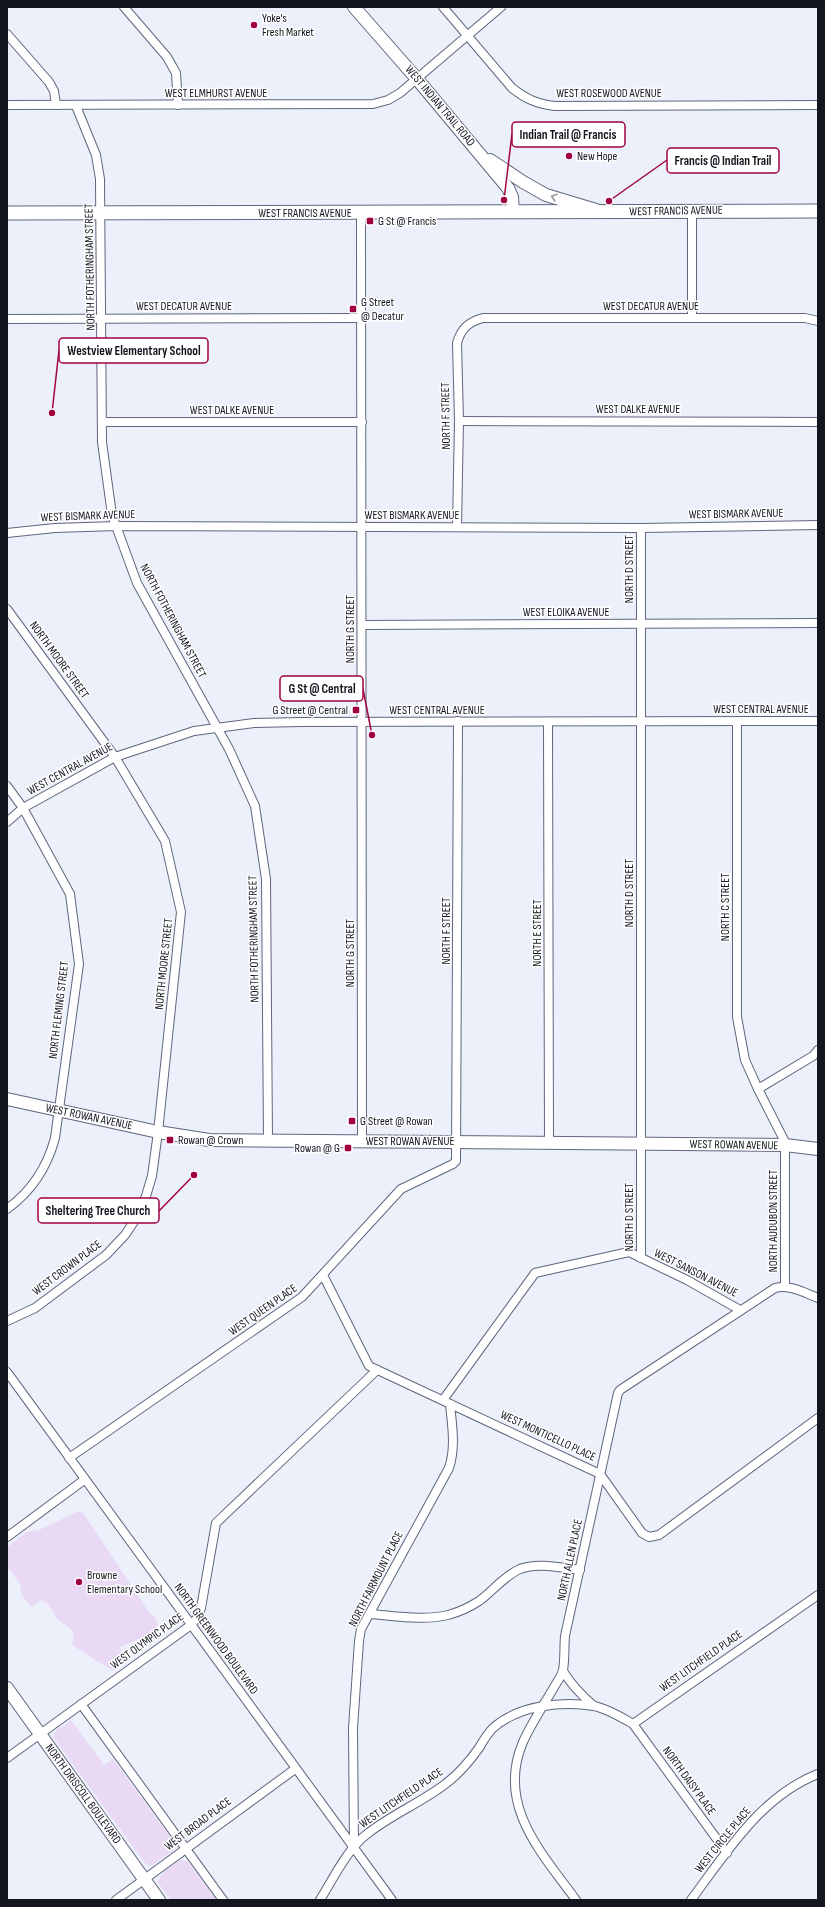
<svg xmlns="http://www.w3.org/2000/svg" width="825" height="1907" viewBox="0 0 825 1907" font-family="'Sofia Sans Condensed',sans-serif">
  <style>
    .green { fill: #e9d9f5 }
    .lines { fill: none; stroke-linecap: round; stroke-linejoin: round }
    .street-casing { stroke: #5f667d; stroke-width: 10 }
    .secondary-casing { stroke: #5f667d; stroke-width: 14 }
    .primary-casing { stroke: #5f667d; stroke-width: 15 }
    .street { stroke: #fff; stroke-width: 8 }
    .secondary { stroke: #fff; stroke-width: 12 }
    .primary { stroke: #fff; stroke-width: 13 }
    .oneway { stroke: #95969a }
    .poi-dot { fill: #a00241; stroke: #fff; stroke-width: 1.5 }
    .labels { text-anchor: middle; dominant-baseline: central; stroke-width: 3; stroke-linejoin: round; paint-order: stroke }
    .poi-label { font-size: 12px; fill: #13161f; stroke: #fff; text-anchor: start }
    .street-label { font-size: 12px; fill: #13161f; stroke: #fff }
    .leader { fill: none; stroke: #a00241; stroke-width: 1.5 }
    .callout-dot { fill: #a00241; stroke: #fff; stroke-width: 1.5 }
    .callout { fill: #fff; stroke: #a00241; stroke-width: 1.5 }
    .callout-label { font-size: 13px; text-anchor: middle; font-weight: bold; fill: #13161f }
  </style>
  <rect width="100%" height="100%" fill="#ecf0fb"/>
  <g class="green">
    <path d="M79,1511L83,1513L148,1611C177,1633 131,1639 119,1648L127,1660L113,1671L72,1645C78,1626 65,1628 56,1617C51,1610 50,1603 41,1600L31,1607L22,1595L20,1584L7,1566V1547L27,1532L39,1530Z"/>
    <path d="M71,1720L104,1765L113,1759L174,1842L175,1849L151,1866L145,1863L53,1737L56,1731Z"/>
    <path d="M179,1860L187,1861L216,1900H171L158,1883C159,1873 172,1866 179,1860Z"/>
  </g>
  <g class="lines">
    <g class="street-casing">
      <g id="street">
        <path d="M124,7L167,57L176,73L178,105"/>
        <path d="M443,7L512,88C526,99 537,104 555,106L818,105"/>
        <path d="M7,34L49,82L54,91L56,105"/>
        <path d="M7,105L373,104L388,100L400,93L501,7"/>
        <path d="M76,106L96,155L100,179L102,442L112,515L137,583L229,749L255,806L266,879L268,1141"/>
        <path d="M692,211V318"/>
        <path d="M361,213L362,1141"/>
        <path d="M7,319L361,318"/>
        <path d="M459,421L818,422"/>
        <path d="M102,422H362"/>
        <path d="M457,527L459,421L457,343C461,329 468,322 483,318H805L818,321"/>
        <path d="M7,533L55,528L117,526L641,528L818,525"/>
        <path d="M7,609L115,757L165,841L181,912L158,1132L152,1176L146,1196L137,1217L125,1235L106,1255L35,1308L7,1321"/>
        <path d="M362,625L818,623"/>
        <path d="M737,721V1017L745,1060L758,1089"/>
        <path d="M548,722L549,1143"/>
        <path d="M7,786L23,808L70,894L79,964L55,1138C47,1168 32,1191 7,1209"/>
        <path d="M7,822L23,808L115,757L194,731L254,723L301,722L818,721"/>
        <path d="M641,1258V528"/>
        <path d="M323,1275L369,1366L600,1474L642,1533L649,1537L659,1535L818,1418"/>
        <path d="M785,1287V1142L758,1089L813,1056L818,1050"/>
        <path d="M7,1372L392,1900"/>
        <path d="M443,1400L535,1273L629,1252L687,1280L740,1310"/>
        <path d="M69,1458L302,1297L401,1189L453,1164L456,1161L458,721"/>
        <path d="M7,1537L84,1480"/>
        <path d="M370,1614C396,1616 423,1621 448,1615C459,1612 470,1607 479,1601C493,1591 504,1576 520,1569C538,1562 561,1568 580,1570"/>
        <path d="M563,1671C572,1686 581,1695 594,1706"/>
        <path d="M81,1704L223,1900"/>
        <path d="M633,1724L727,1853"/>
        <path d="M7,1758L191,1625L197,1618L201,1608L216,1523L377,1370"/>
        <path d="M354,1847L353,1728L359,1641L361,1629L449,1468C456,1447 452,1425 450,1404"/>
        <path d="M116,1900L295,1769"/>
        <path d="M320,1900C333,1879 348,1848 367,1834C391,1815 420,1803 444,1785C458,1775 469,1762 479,1748C483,1741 488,1733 493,1728C519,1705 561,1701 594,1706C608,1709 621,1717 633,1724L818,1595"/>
        <path d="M576,1900C541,1852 496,1805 523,1742C531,1724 543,1706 553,1689C556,1683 562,1676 563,1670C565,1659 564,1647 565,1636L618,1393L620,1390L775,1288C789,1284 805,1293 818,1298"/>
        <path d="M691,1900C726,1853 761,1796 818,1774"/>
      </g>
    </g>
    <g class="secondary-casing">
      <g id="secondary">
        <path d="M354,7L417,79L508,188L512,197L513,212"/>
        <path d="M490,160L523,182L546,195L596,210"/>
        <path d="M7,1099L158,1132L209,1140L785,1145L818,1149"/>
        <path d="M7,1688L159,1900"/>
      </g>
    </g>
    <g class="primary-casing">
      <path id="primary" d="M7,213L818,211"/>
    </g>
    <use href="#street" class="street"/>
    <use href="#secondary" class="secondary"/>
    <use href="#primary" class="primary"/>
  </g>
  <defs><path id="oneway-chevron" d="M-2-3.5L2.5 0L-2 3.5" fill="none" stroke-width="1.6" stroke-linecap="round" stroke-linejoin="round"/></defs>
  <use class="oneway" href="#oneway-chevron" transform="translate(554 197) rotate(-163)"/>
  <g class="poi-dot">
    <circle cx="254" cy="25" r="4"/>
    <circle cx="569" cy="156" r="4"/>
    <rect x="366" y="217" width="8" height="8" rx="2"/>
    <rect x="349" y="305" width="8" height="8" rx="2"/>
    <rect x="352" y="706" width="8" height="8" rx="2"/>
    <rect x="348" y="1117" width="8" height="8" rx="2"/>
    <rect x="166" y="1136" width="8" height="8" rx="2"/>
    <rect x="344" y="1144" width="8" height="8" rx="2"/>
    <circle cx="79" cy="1582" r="4"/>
  </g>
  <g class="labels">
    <g class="poi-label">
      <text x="262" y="18">Yoke's<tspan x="262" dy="14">Fresh Market</tspan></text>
      <text x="577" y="156">New Hope</text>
      <text x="378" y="221">G St @ Francis</text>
      <text x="361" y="302">G Street<tspan x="361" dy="14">@ Decatur</tspan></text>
      <text x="348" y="710" text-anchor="end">G Street @ Central</text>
      <text x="360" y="1121">G Street @ Rowan</text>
      <text x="178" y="1140">Rowan @ Crown</text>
      <text x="340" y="1148" text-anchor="end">Rowan @ G</text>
      <text x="87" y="1575">Browne<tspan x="87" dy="14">Elementary School</tspan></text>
    </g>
    <g class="street-label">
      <text x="216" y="93">WEST ELMHURST AVENUE</text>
      <text x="609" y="93">WEST ROSEWOOD AVENUE</text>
      <text transform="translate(440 106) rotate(50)">WEST INDIAN TRAIL ROAD</text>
      <text transform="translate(676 211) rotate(-1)">WEST FRANCIS AVENUE</text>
      <text x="305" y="213">WEST FRANCIS AVENUE</text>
      <text transform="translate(90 267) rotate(-91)">NORTH FOTHERINGHAM STREET</text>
      <text x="184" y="306">WEST DECATUR AVENUE</text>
      <text x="651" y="306">WEST DECATUR AVENUE</text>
      <text x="638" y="409">WEST DALKE AVENUE</text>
      <text x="232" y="410">WEST DALKE AVENUE</text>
      <text transform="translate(446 416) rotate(-91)">NORTH F STREET</text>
      <text transform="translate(736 514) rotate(-1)">WEST BISMARK AVENUE</text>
      <text x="412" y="515">WEST BISMARK AVENUE</text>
      <text transform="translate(88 516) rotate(-2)">WEST BISMARK AVENUE</text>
      <text transform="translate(629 569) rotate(-90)">NORTH D STREET</text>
      <text x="566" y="612">WEST ELOIKA AVENUE</text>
      <text transform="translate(173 621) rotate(62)">NORTH FOTHERINGHAM STREET</text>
      <text transform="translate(350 629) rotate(-90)">NORTH G STREET</text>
      <text transform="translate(59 660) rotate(54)">NORTH MOORE STREET</text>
      <text x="761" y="709">WEST CENTRAL AVENUE</text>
      <text x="437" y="710">WEST CENTRAL AVENUE</text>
      <text transform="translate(70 769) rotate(-29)">WEST CENTRAL AVENUE</text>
      <text transform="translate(629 893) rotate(-90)">NORTH D STREET</text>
      <text transform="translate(725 907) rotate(-90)">NORTH C STREET</text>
      <text transform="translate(446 931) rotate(-90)">NORTH F STREET</text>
      <text transform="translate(537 933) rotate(-90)">NORTH E STREET</text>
      <text transform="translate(254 939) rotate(-91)">NORTH FOTHERINGHAM STREET</text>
      <text transform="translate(350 953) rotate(-90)">NORTH G STREET</text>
      <text transform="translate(164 964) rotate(-84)">NORTH MOORE STREET</text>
      <text transform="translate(59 1010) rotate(-83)">NORTH FLEMING STREET</text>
      <text transform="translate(89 1117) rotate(12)">WEST ROWAN AVENUE</text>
      <text x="410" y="1141">WEST ROWAN AVENUE</text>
      <text transform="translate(734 1145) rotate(1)">WEST ROWAN AVENUE</text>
      <text transform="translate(629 1217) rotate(-90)">NORTH D STREET</text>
      <text transform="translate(773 1221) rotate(-90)">NORTH AUDUBON STREET</text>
      <text transform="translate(67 1268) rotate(-37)">WEST CROWN PLACE</text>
      <text transform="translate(696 1273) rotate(27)">WEST SANSON AVENUE</text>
      <text transform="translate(263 1310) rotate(-35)">WEST QUEEN PLACE</text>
      <text transform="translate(548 1436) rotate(25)">WEST MONTICELLO PLACE</text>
      <text transform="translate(570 1560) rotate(-78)">NORTH ALLEN PLACE</text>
      <text transform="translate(376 1579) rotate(-63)">NORTH FAIRMOUNT PLACE</text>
      <text transform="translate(216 1639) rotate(54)">NORTH GREENWOOD BOULEVARD</text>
      <text transform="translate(147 1641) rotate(-36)">WEST OLYMPIC PLACE</text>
      <text transform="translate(701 1661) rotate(-35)">WEST LITCHFIELD PLACE</text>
      <text transform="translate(689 1781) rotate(54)">NORTH DAISY PLACE</text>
      <text transform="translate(83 1794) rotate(54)">NORTH DRISCOLL BOULEVARD</text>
      <text transform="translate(401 1798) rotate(-34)">WEST LITCHFIELD PLACE</text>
      <text transform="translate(198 1824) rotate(-37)">WEST BROAD PLACE</text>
      <text transform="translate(723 1840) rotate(-51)">WEST CIRCLE PLACE</text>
    </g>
  </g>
  <path class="leader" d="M504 200L512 134M609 201L667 160M52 413L59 350M372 735L363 689M194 1175L159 1211"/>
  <g class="callout-dot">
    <circle cx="504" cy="200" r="4"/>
    <circle cx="609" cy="201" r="4"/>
    <circle cx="52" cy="413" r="4"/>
    <circle cx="372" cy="735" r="4"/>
    <circle cx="194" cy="1175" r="4"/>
  </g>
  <g class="callout">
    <rect x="512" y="122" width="113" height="25" rx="4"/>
    <rect x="667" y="148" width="112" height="25" rx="4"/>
    <rect x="59" y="338" width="149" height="25" rx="4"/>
    <rect x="280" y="676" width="83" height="25" rx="4"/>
    <rect x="38" y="1198" width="121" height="25" rx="4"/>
  </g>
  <g class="callout-label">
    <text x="568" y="139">Indian Trail @ Francis</text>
    <text x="723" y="165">Francis @ Indian Trail</text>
    <text x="134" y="355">Westview Elementary School</text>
    <text x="322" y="693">G St @ Central</text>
    <text x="98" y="1215">Sheltering Tree Church</text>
  </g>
  <rect width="825" height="1907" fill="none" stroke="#13161f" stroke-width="16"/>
</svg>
